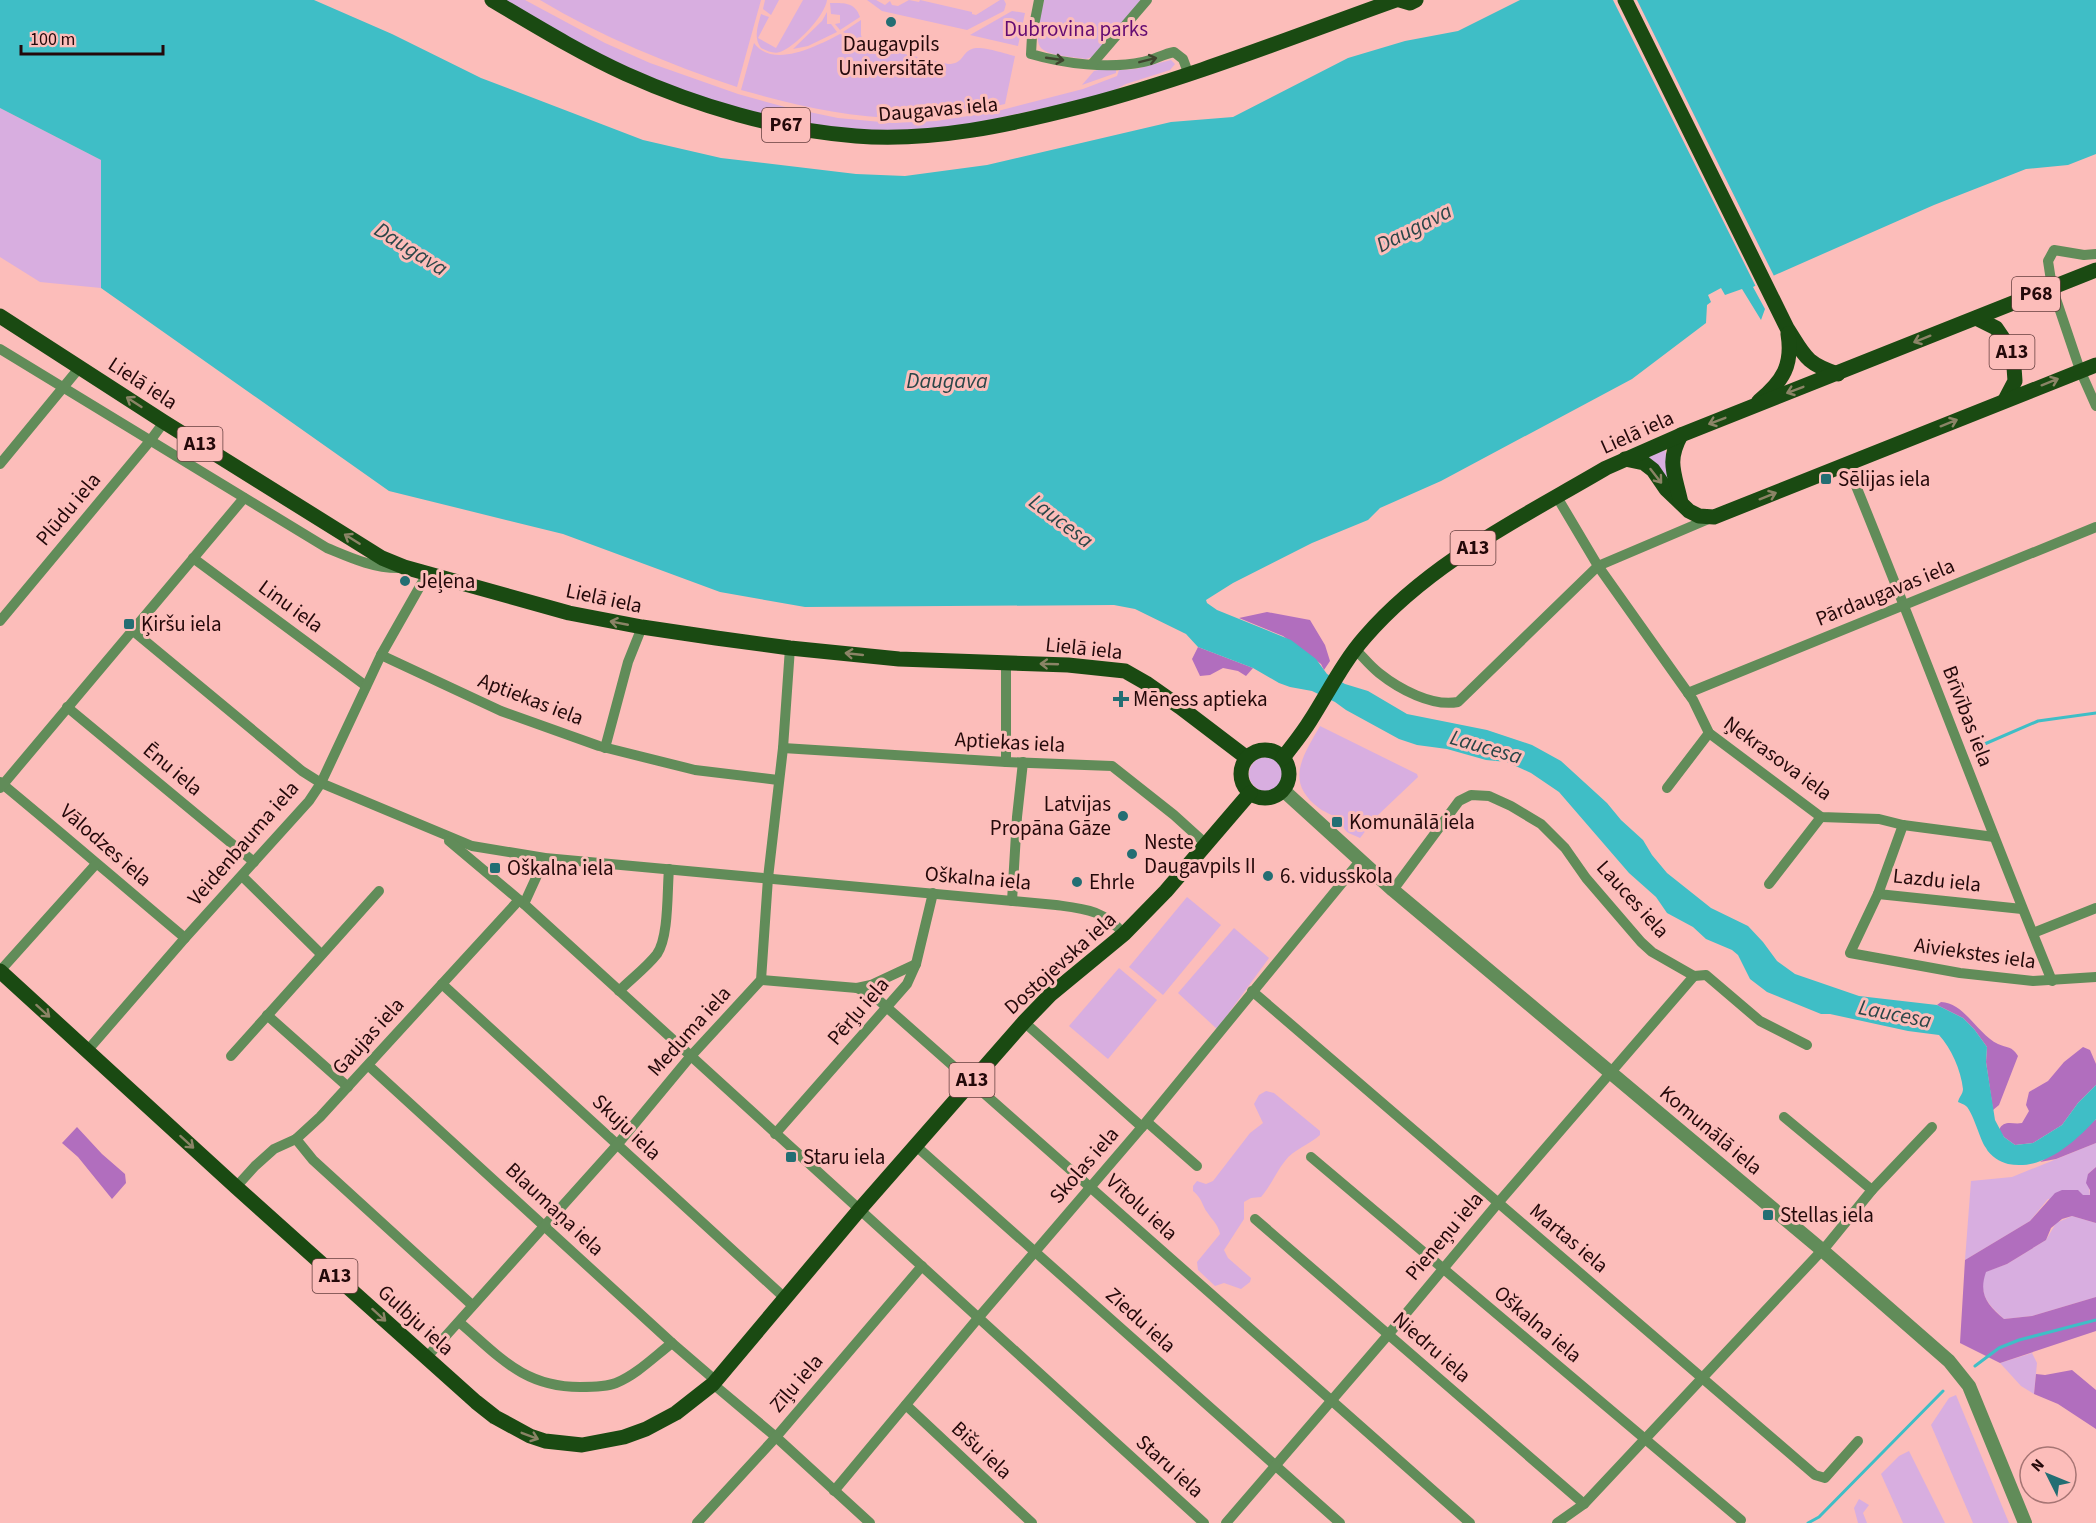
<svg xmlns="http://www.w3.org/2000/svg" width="2096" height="1523" viewBox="0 0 2096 1523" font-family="'Source Sans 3',sans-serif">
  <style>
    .green { fill: #d8aee0 }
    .forest { fill: #b16ebe }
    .water { fill: #3fbec6 }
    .pier { fill: #fcbdba }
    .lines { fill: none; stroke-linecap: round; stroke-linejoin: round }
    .stream { stroke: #3fbec6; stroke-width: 3 }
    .minor { stroke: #618c59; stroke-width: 10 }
    .tertiary { stroke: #618c59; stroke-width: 14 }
    .primary { stroke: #1a4a12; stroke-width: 15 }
    .oneway { stroke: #3f442e }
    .oneway2 { stroke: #8b8466 }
    .poi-dot { fill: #236e73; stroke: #fcbdba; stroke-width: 2 }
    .labels { text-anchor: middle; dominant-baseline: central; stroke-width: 6; stroke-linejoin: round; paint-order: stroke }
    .shield { fill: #fcbdba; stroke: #653f3f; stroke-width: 1.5 }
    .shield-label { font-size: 20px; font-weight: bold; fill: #24090a }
    .park-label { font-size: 21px; fill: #640b72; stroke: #fcbdba }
    .poi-label { font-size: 21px; fill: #24090a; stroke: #fcbdba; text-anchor: start }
    .street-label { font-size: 21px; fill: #24090a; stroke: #fcbdba }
    .water-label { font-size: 22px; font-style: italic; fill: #2b4648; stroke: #fcbdba }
  </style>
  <rect width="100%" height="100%" fill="#fcbdba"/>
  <g class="green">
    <path d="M502,0H525L605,43L650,63L738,94L785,107L838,118L892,123L936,121L994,112L1083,89L1117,76L1119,70L1135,69L1171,60L1175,64L1170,70L1126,84L1105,95L948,129L877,132L802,123L735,107L681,90L593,52Z"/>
    <path d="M540,0H761L737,87C668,64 602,37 540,0Z"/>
    <path d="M765,0H779L771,15L763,9Z"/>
    <path d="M803,0H827C825,16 795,47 780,52C774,54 767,51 761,48C753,37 758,26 761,14L769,17L758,38L776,48Z"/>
    <path d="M867,0H876L885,5L890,1L892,5L898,6L909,0L919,2L920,0L972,12V14L976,15L1000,0H1004L1006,4L1004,11L967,30L882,11Z"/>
    <path d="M1044,0H1141L1092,57L1086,59C1033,52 1032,54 1044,0Z"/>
    <path d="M830,3C844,3 855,2 860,17L840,30L835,24L840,23V15L831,14Z"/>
    <path d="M1012,11L1025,13L1018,46L970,35Z"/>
    <path d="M827,12V24H831L837,32L808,46L793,49L822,21Z"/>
    <path d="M861,20V35L863,41L843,32Z"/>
    <path d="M840,34L870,46L948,64C964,64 961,53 972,49C980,45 1006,54 1015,56L1005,104C974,111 942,117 909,118C852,119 796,105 741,90L754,43C773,69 817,46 840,34Z"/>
    <path d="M1098,70H1116V73L1082,85L1094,71Z"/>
    <path d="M0,108L101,160V288L40,282L0,257Z"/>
    <path d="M1665,449L1672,486L1647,456Z"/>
    <path d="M1320,726L1417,774L1418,777L1378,815L1360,838C1356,836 1350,834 1347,832C1343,828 1340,820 1335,817C1331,814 1324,812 1319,808C1284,782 1303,756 1320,726Z"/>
    <circle cx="1266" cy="774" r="17"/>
    <path d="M1187,897L1221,925L1163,995L1129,967Z"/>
    <path d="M1234,928L1269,958L1217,1029L1178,993Z"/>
    <path d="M1119,968L1157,1000L1108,1059L1069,1026Z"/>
    <path d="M1266,1091L1274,1093L1320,1131V1135C1309,1145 1294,1149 1285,1161C1276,1172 1271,1186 1261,1197L1251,1198L1244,1202V1219L1224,1250L1228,1258L1251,1278L1250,1282L1241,1289L1224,1283L1215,1286L1198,1270L1197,1262L1220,1234C1218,1224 1212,1220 1207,1212C1201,1203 1203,1200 1193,1191V1186L1197,1181L1206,1184L1213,1181L1250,1133L1263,1123L1254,1104L1259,1095Z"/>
    <path d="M2096,1143V1167L2088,1174L2090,1196L2048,1199L2030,1221L1965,1260L1971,1181L2012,1177Z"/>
    <path d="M2072,1216L2096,1223V1297L2032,1316L2004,1319C1988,1304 1978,1295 1985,1272L2007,1264L2046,1240L2056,1223Z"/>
    <path d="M2032,1353L2037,1363L2034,1394L2021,1386L2000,1363Z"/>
    <path d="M1956,1395L2009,1523H1973L1931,1425L1949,1398Z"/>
    <path d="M1909,1451L1945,1523H1903L1881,1474L1899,1456Z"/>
    <path d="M1859,1499L1869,1505L1863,1513L1867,1523H1858L1854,1508Z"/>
  </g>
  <g class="forest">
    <path d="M1267,612L1310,620L1325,645L1330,661L1324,670L1321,664L1283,636L1239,618Z"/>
    <path d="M1198,647L1253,668L1246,676L1238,671L1223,668L1210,675L1200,676L1192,659Z"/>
    <path d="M1941,1002C1965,1003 1978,1035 1998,1044C2007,1048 2012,1046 2018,1056L1999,1105L1993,1110L1986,1062L1987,1047L1974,1029L1963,1018L1937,1005Z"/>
    <path d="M2083,1047L2090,1050L2096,1064V1085L2078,1103L2062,1125L2033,1143L2015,1145L2004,1137L1999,1130C2004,1119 2013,1125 2022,1123L2029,1111L2026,1105L2029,1092L2048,1081L2064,1062Z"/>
    <path d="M2096,1119V1143L2056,1159L2040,1162L2068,1144Z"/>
    <path d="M77,1127L102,1154L125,1174L126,1183L112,1199L78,1157L62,1143Z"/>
    <path d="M2096,1167V1223L2072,1216L2062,1219L2051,1228L2046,1240L2007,1264L1986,1272C1978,1295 1988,1305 2004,1319L2032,1316L2096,1297V1331L2000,1363L1960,1343L1965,1260L2030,1221L2055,1193L2062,1190H2078L2083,1195H2090V1190L2086,1183L2088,1174Z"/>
    <path d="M2072,1370L2096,1390V1429L2058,1404L2034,1394L2036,1374L2045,1375Z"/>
  </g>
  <path class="water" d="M0,0H314L392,34L481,78L643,140L721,158L856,174L905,176L987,165L1171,122L1233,117L1348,58L1405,41L1458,31L1520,0H2096V154L2068,165L2026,169L1934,205L1775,275L1753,287L1765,309L1761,320L1742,289L1725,295L1721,288L1708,295L1711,302L1707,305L1706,323L1632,379L1441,481L1380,508L1368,520L1312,543L1233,583L1206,600L1207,603L1217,610L1291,640L1316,659L1327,674L1345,684L1368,691L1407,714L1487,730L1532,745L1561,761L1607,803L1621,820L1643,840L1652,855L1667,873L1711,908L1748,926L1763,942L1777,961L1795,974L1859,996L1937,1005L1963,1018L1974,1029L1987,1047L1986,1062L1995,1120L2004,1137L2015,1145L2033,1143L2062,1125L2078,1103L2096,1085V1119C2074,1143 2043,1171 2008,1164C2000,1162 1990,1156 1986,1148C1980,1140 1973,1112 1966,1106C1964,1104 1960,1103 1958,1102C1959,1097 1963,1094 1963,1089C1961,1070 1951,1048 1939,1035L1908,1031L1830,1014H1821L1767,992L1750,979L1738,955L1732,950L1706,939L1693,927L1667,913L1656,897L1629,873L1559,792L1531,773L1507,762L1486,760L1447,749L1417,745L1399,739L1346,710L1335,702L1312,691L1290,687L1279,683L1253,668L1198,647L1186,634L1135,609L1114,605L805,607L720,592L563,534L389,491L101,288V160L0,108Z"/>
  <path class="pier" d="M1613,0H1637L1775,278L1757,288L1768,311Z"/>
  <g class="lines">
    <g class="stream">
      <path d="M1980,746L2038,721L2096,713"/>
      <path d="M1975,1366L1999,1348L2019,1340L2096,1320"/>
      <path d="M1808,1523L1819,1517L1943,1391"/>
    </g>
    <g class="minor">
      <path d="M1039,0L1032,36L1031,54C1065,64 1108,69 1143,62C1154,60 1163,54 1174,52L1183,59L1189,75"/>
      <path d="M1092,64L1147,0"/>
      <path d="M2096,254L2084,255L2054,250L2048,261L2052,287L2080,370L2096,406"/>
      <path d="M0,349L327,548C349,557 372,568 398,568"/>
      <path d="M0,464L80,367"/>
      <path d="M1847,464C1918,636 1982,810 2052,981"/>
      <path d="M1557,497L1598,566L1693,700L1709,733L1821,817L1879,819L1903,825L1994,837"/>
      <path d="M193,558L366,686"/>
      <path d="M0,621L150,441L164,422"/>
      <path d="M132,630L302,771L321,783L472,846L545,858L1056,905C1086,909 1103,910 1124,934"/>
      <path d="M1355,649C1363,657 1370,666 1379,673C1399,689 1432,707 1458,702L1598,566L1711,518"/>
      <path d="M381,655L501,711L599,746L695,770L778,780"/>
      <path d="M1688,693L2096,527"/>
      <path d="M67,707L254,862"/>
      <path d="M605,748L628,662L642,627"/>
      <path d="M783,748L1006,762L1112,766L1174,815L1206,844"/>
      <path d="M1006,762V663"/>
      <path d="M0,782C62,833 123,886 185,938"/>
      <path d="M0,788L244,498"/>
      <path d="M1667,788L1709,733"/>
      <path d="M1903,825L1878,894L1850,953L1960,973L2033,981L2096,977"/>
      <path d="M449,841L524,904L1204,1523"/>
      <path d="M242,876L321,954"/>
      <path d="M1769,884L1821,817"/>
      <path d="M1393,890L1459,801L1471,795L1489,796L1511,806L1541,824L1565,848L1586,878L1641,942L1652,952L1694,976L1706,975L1760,1021L1807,1045"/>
      <path d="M1878,894L2022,909"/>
      <path d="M1012,901L1017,817L1023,762"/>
      <path d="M524,904L545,858"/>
      <path d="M2033,933L2096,908"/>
      <path d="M0,971L96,864"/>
      <path d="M761,980L857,988L874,996L1470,1523"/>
      <path d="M442,984L786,1299"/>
      <path d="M857,988L871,985L916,964"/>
      <path d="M619,991C631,979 647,967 657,954C669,937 667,891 669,869"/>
      <path d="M1252,991L1815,1475L1825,1478L1858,1441"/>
      <path d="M267,1015L348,1087"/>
      <path d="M1024,1022L1142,1127"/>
      <path d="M87,1051L185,938L309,801L321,783L381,655L427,574"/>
      <path d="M231,1056L379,891"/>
      <path d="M369,1066L672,1343L715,1380"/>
      <path d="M1784,1117L1872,1190"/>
      <path d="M1147,1122L1197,1166"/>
      <path d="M775,1134L907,984L916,964L933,893"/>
      <path d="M296,1139L313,1160L472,1305"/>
      <path d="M916,1146L1340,1523"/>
      <path d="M1311,1157L1741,1520"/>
      <path d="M236,1187L255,1166L274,1149L296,1139L320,1117L519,900"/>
      <path d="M1255,1219L1584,1504"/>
      <path d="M459,1322C499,1356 523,1387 580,1387C591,1387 606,1387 616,1383C636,1375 654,1357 672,1343"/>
      <path d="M426,1358L617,1145L690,1057L761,980L768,878L783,748L790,648"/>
      <path d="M713,1384L776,1437L870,1523"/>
      <path d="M906,1405L1032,1523"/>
      <path d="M834,1491L979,1317L1142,1127L1360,861"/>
      <path d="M697,1523L776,1437L922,1266"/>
      <path d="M1226,1523L1388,1335L1498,1203L1694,976"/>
      <path d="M1557,1523L1584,1504L1828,1244L1872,1190L1932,1127"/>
    </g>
    <path class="tertiary" d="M1283,790L1393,890L1822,1250L1949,1361L1969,1386L2025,1523"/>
    <g class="primary">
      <path d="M492,0C536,26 580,53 626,74C697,106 778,130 856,136C933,142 1009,125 1083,106C1190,78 1292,37 1396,0"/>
      <path d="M1400,0L1410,3L1416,0"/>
      <path d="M1625,0L1787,328C1805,356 1805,363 1838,374"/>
      <path d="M0,316L164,422L382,558L404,567L569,613L642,627L716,638L790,648L899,659L1068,665L1125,671L1146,683L1180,707L1247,758"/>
      <path d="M1976,318L1996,328L2013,353L2015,381L2005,400"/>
      <path d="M1759,401C1783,381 1793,365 1788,334"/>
      <path d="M1625,459L1644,463L1653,470L1666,489L1689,511L1699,516L1714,517L2096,365"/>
      <path d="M1681,503C1675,474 1666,462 1681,435"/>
      <circle cx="1265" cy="774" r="24"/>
      <path d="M1283,758C1292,746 1302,734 1310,721C1328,693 1343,662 1365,637C1430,562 1521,518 1606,468L1681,435L2096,270"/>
      <path d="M0,971L236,1187L476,1402L495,1417L530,1436L545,1441L582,1445L624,1437L646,1429L676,1413L713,1384L860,1209L1024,1022L1050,995L1124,934L1166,891L1250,793"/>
    </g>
  </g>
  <defs><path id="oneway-shaft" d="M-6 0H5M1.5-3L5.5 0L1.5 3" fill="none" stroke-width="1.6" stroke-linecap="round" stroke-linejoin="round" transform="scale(1.5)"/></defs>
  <g class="oneway">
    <use href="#oneway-shaft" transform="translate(1055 59) rotate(8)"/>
    <use href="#oneway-shaft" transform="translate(1148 60) rotate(-14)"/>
  </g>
  <g class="oneway2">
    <use href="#oneway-shaft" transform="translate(1922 339) rotate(158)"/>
    <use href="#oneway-shaft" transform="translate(2050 382) rotate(-22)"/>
    <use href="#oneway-shaft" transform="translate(1795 390) rotate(159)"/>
    <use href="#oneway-shaft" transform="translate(134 402) rotate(-147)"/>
    <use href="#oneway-shaft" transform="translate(1717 421) rotate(159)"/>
    <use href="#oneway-shaft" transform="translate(1949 423) rotate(-22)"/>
    <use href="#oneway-shaft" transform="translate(1656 476) rotate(52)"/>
    <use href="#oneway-shaft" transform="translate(1768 496) rotate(-22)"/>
    <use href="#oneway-shaft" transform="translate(352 539) rotate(-148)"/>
    <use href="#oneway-shaft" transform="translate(619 623) rotate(-169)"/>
    <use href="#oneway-shaft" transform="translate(854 654) rotate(-174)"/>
    <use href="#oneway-shaft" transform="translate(1049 664) rotate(-178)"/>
    <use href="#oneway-shaft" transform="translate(43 1011) rotate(42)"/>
    <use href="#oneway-shaft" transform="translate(187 1142) rotate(42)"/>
    <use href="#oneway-shaft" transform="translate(379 1315) rotate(42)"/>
    <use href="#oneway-shaft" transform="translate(530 1436) rotate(21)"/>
  </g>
  <g class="poi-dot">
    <circle cx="891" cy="22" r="6"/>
    <rect x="1820" y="473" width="12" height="12" rx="3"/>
    <circle cx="405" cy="581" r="6"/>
    <rect x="123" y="618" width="12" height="12" rx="3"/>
    <path d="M1118 690h6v6h6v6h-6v6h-6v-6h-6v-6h6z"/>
    <circle cx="1123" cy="816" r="6"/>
    <rect x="1331" y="816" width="12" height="12" rx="3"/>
    <circle cx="1132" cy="854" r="6"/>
    <rect x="489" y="862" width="12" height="12" rx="3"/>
    <circle cx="1268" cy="876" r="6"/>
    <circle cx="1077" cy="882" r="6"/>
    <rect x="785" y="1151" width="12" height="12" rx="3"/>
    <rect x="1762" y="1209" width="12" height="12" rx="3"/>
  </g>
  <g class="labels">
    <g class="shield">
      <rect x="762" y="108" width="48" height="34" rx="4.5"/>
      <rect x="2012" y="277" width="48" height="34" rx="4.5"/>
      <rect x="1989.5" y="335" width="45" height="34" rx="4.5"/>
      <rect x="177.5" y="427" width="45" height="34" rx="4.5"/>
      <rect x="1450.5" y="531" width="45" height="34" rx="4.5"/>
      <rect x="949.5" y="1063" width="45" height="34" rx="4.5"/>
      <rect x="312.5" y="1259" width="45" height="34" rx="4.5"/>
    </g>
    <g class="shield-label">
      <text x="786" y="125">P67</text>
      <text x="2036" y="294">P68</text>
      <text x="2012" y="352">A13</text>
      <text x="200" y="444">A13</text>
      <text x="1473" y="548">A13</text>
      <text x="972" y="1080">A13</text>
      <text x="335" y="1276">A13</text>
    </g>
    <g class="park-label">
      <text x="1076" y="29">Dubrovina parks</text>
    </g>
    <g class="poi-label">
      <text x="891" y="44" text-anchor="middle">Daugavpils<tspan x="891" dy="24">Universitāte</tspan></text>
      <text x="1838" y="479">Sēlijas iela</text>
      <text x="417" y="581">Jeļena</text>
      <text x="141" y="624">Ķiršu iela</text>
      <text x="1133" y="699">Mēness aptieka</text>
      <text x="1111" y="804" text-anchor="end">Latvijas<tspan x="1111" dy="24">Propāna Gāze</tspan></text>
      <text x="1349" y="822">Komunālā iela</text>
      <text x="1144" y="842">Neste<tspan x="1144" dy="24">Daugavpils II</tspan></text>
      <text x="507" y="868">Oškalna iela</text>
      <text x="1280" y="876">6. vidusskola</text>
      <text x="1089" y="882">Ehrle</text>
      <text x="803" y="1157">Staru iela</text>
      <text x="1780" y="1215">Stellas iela</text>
    </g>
    <g class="street-label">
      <text transform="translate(938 109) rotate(-5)">Daugavas iela</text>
      <text transform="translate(143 383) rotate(33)">Lielā iela</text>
      <text transform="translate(1637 432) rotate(-24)">Lielā iela</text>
      <text transform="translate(68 509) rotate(-50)">Plūdu iela</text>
      <text transform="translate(1885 592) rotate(-22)">Pārdaugavas iela</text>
      <text transform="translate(604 598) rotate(12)">Lielā iela</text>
      <text transform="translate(291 606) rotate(36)">Linu iela</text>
      <text transform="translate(1084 648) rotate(6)">Lielā iela</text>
      <text transform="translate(531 699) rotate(21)">Aptiekas iela</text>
      <text transform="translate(1968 716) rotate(69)">Brīvības iela</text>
      <text transform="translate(1010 742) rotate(3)">Aptiekas iela</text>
      <text transform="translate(1778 758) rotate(36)">Ņekrasova iela</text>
      <text transform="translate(173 769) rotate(40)">Ēnu iela</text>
      <text transform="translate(243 843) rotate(-49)">Veidenbauma iela</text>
      <text transform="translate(106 845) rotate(41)">Vālodzes iela</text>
      <text transform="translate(978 878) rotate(5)">Oškalna iela</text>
      <text transform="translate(1937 880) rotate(6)">Lazdu iela</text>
      <text transform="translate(1633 899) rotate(48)">Lauces iela</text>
      <text transform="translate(1975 953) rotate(8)">Aiviekstes iela</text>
      <text transform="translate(1060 963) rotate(-42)">Dostojevska iela</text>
      <text transform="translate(858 1011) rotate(-49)">Pērļu iela</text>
      <text transform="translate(689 1031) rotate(-48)">Meduma iela</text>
      <text transform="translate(368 1036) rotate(-48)">Gaujas iela</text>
      <text transform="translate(627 1127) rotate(43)">Skuju iela</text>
      <text transform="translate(1711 1130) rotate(40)">Komunālā iela</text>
      <text transform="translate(1084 1165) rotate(-49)">Skolas iela</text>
      <text transform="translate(1142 1207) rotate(42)">Vītolu iela</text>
      <text transform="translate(555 1209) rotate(43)">Blaumaņa iela</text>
      <text transform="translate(1444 1236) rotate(-50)">Pieneņu iela</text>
      <text transform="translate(1569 1238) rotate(40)">Martas iela</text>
      <text transform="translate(416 1320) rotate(42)">Gulbju iela</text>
      <text transform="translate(1141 1320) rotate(42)">Ziedu iela</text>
      <text transform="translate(1538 1324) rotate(40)">Oškalna iela</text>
      <text transform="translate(1432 1347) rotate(41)">Niedru iela</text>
      <text transform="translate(796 1383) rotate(-49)">Zīļu iela</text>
      <text transform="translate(982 1450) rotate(43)">Bišu iela</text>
      <text transform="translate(1170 1466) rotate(42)">Staru iela</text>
    </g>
    <g class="water-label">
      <text transform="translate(1414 228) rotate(-27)">Daugava</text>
      <text transform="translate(411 249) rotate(32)">Daugava</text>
      <text x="947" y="381">Daugava</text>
      <text transform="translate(1061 521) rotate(37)">Laucesa</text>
      <text transform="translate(1486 747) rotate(16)">Laucesa</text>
      <text transform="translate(1895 1014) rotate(11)">Laucesa</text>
    </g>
  </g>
  <g transform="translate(2048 1475) rotate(313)"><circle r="28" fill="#fcbdba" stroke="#a67574" stroke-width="1.5"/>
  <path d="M0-4.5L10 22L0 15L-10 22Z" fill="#236e73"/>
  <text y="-9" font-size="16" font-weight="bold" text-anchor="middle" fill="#24090a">N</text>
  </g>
  <path d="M21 45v9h142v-9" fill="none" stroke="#24090a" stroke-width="3"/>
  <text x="30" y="45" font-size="18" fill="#24090a" stroke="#fcbdba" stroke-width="4.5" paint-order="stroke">100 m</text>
</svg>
